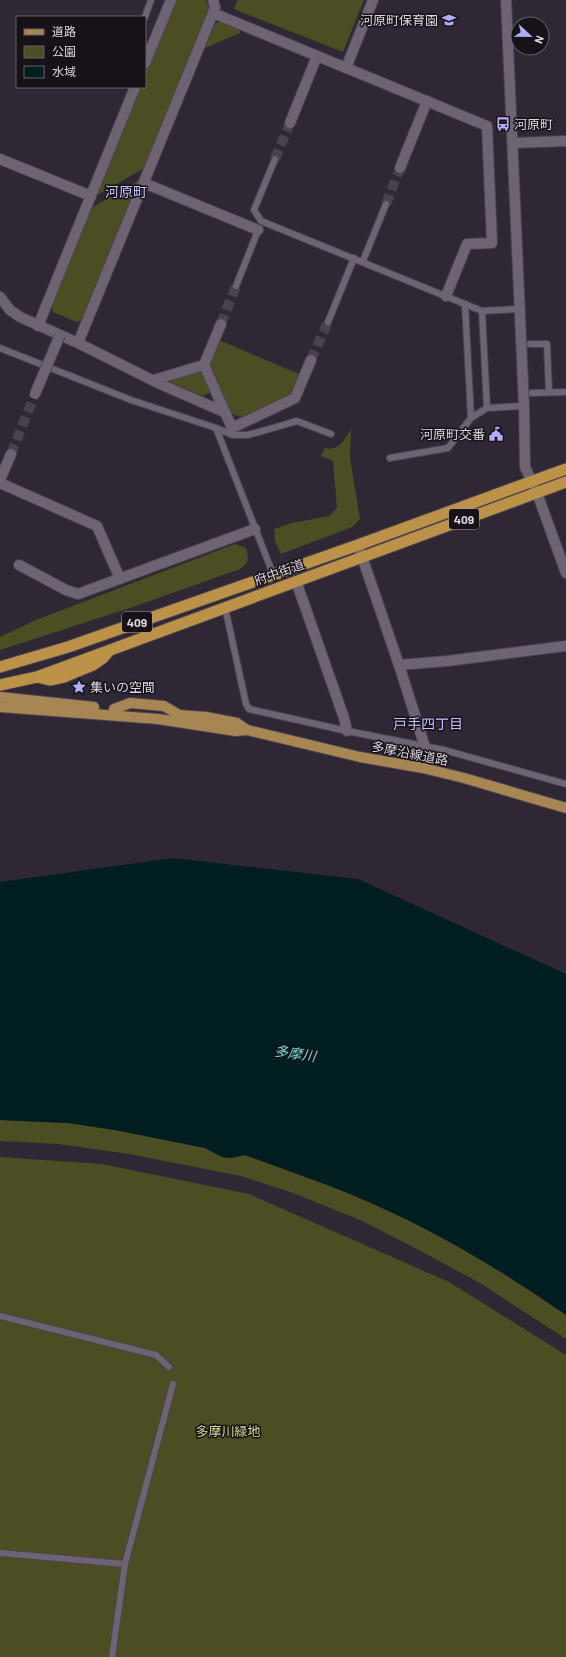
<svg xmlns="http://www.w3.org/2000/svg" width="566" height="1657" viewBox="0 0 566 1657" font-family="Barlow,'Noto Sans JP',sans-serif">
<rect width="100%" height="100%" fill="#302735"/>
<g fill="#4b4d22">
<polygon points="174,0 206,0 210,11 146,167 94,197 139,87 145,87 145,71"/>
<polygon points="238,0 364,0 343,52 234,9"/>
<polygon points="220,21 240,30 240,33 205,48 215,24"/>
<polygon points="141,179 85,318 77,322 53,312 51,304 88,210"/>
<polygon points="219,340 299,374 290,396 242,417 232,414 209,364"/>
<polygon points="200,368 211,392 203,396 170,382 173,376"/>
<path d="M 351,429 L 350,458 L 360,519 L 352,527 L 281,554 L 275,541 L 274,529 L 292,523 L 329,516 L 337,508 L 333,461 L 321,456 L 325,448 C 340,451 344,440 351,429 Z"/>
<polygon points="235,544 246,548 248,556 247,563 240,569 130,608 0,650 0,637 36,620"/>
<path d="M 0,1120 L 68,1123 L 115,1130 L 205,1148 L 222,1157 L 230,1158 L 245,1155 C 280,1168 315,1180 350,1194 C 426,1225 499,1268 566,1315 L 566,1339 L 480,1283 L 417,1249 L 360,1220 L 296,1194 L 241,1176 L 129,1154 L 58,1144 L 0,1141 Z"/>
<polygon points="0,1157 102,1164 249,1194 449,1282 566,1355 566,1657 0,1657"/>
</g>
<path fill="#001e1f" d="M 173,858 L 358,879 L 566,974 L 566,1315 C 499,1268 426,1225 350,1194 C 315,1180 280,1168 245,1155 L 230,1158 L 222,1157 L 205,1148 L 115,1130 L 68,1123 L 0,1120 L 0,882 Z"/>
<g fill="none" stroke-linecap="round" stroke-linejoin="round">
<g stroke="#4a414f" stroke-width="10" stroke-dasharray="10 5" stroke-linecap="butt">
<polyline points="275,159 290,123"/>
<polyline points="386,204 400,168"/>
<polyline points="221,324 236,286"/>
<polyline points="311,360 328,322"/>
<polyline points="11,454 35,394"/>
</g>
<defs>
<g id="service">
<polyline points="145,17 151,0"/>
<polyline points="275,159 254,210 261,221 482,311 519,309"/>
<polyline points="363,261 386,204"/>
<polyline points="236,286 259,228"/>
<polyline points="465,304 471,418"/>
<polyline points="482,311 487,408"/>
<polyline points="328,322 354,258"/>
<polyline points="530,344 547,344 549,392"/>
<polyline points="0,348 131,400 216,428 233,435 248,435 297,421 331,434"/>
<polyline points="532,393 566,392"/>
<polyline points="216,428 273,574"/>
<polyline points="390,458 448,448 471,418 487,408 524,406"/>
<polyline points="225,607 246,704 249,709 347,731 444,750 566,784"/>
<polyline points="0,1316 156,1355 169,1367"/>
<polyline points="0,1553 125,1564"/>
<polyline points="112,1657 125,1564 173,1384"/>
</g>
<g id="pedestrian">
<polyline points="213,13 215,7 213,0"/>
<polyline points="145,63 171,0"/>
<polyline points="346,68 373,0"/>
<polyline points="290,123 317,56"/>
<polyline points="0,159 91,196"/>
<polyline points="400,168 427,101"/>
<polyline points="144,183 258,230"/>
<polyline points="0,297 10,310 20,317 78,343 160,384 224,412"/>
<polyline points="221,324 204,365 232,428 295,398 311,360"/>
<polyline points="38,326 135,87"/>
<polyline points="78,343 213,13 487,126 492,243 467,244 446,296"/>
<polyline points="154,380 204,365"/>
<polyline points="0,480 11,454"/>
<polyline points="0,483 97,526 120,579"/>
<polyline points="19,565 66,590 78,594 255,529"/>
</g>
<g id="minor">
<polyline points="513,143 566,141"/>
<polyline points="537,493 566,573"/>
<polyline points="358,545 399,665 425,747"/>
<polyline points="296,581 344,718 347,731"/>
<polyline points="399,665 447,661 566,646"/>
</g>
<polyline id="tertiary" points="506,0 524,406 525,467 537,493"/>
<g id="primary">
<polyline points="0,697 94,707"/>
<polyline points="0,707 158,719 236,731 247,730 360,757 423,768 464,778 566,808"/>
<polyline points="114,709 130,703 164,706 181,716"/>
<polyline points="178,715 206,717 237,723 247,730"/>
</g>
<g id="trunk">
<polyline points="0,667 68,647 358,545 566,469"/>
<polyline points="37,677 50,680 64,677 93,665 103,658 109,651"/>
<polyline points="0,685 37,677 566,482"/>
</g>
</defs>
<use href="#service" stroke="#4b434f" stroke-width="8"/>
<use href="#pedestrian" stroke="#4b434f" stroke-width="12"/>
<use href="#minor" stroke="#4b434f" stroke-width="12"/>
<use href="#tertiary" stroke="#4b434f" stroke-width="12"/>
<use href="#primary" stroke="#4b434f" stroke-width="12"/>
<use href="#trunk" stroke="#4b434f" stroke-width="13"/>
<use href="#service" stroke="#6e6373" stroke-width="6"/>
<use href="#pedestrian" stroke="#6e6373" stroke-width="10"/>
<use href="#minor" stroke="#6e6373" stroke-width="10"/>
<use href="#tertiary" stroke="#6e6373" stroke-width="10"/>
<use href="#primary" stroke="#a88653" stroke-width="10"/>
<use href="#trunk" stroke="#bb9248" stroke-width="11"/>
<defs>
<polyline id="pedestrian-bridge" points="35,394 60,335"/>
</defs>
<use href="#pedestrian-bridge" stroke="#4b434f" stroke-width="12" stroke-linecap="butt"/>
<use href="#pedestrian-bridge" stroke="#6e6373" stroke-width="10"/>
</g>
<defs>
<symbol id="school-bare" viewBox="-9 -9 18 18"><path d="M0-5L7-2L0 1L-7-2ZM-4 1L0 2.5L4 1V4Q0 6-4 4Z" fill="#b0adfa" stroke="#161218" stroke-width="2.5" paint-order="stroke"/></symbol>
<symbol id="bus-bare" viewBox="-9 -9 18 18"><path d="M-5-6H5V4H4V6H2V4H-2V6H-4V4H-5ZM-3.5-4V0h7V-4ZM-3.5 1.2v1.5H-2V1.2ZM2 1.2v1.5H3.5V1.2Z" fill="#b0adfa" stroke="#161218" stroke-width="2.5" paint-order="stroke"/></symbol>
<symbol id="civic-bare" viewBox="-9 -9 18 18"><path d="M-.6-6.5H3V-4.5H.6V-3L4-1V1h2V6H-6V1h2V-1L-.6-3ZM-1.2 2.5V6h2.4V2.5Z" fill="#b0adfa" stroke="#161218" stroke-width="2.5" paint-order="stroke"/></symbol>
<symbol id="sight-bare" viewBox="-9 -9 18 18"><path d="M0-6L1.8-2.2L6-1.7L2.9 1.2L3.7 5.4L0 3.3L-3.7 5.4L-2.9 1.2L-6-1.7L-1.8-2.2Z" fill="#b0adfa" stroke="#161218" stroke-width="2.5" paint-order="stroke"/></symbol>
</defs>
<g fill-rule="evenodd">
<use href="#school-bare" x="439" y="10" width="20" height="20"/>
<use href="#bus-bare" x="493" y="114" width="20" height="20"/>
<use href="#civic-bare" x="486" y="424" width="20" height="20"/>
<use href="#sight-bare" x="69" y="677" width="20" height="20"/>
</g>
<g text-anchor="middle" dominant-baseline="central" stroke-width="3" stroke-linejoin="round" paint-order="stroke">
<g fill="#161218" stroke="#a19ca4" stroke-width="1">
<rect x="449" y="509" width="30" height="20" rx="3"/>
<rect x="122" y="612" width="30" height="20" rx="3"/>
</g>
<g font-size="12" font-weight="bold" fill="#ddd7e0">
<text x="464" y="519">409</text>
<text x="137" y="622">409</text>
</g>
<g font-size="13" fill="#ddd7e0" stroke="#161218" text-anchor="end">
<text x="438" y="20">河原町保育園</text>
<text x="514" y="124" text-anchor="start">河原町</text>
<text x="485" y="434">河原町交番</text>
<text x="90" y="687" text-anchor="start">集いの空間</text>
</g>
<g font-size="13" fill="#ddd7e0" stroke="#161218">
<text transform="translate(279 572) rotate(-20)">府中街道</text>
<text transform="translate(410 753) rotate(11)">多摩沿線道路</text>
</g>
<g font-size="13" fill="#d1d68d" stroke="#161218">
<text x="228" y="1431">多摩川緑地</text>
</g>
<g font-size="14" fill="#c5c3fd" stroke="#161218">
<text x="126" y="191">河原町</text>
<text x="428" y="723">戸手四丁目</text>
</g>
<g font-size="14" font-style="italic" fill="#72d7d9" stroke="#161218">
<text transform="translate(295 1053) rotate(8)">多摩川</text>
</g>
</g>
<rect x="16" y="16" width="130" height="72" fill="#161218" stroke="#666168"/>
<rect x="24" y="29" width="20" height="6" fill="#a88653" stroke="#666168"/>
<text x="52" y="36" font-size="12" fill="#ddd7e0">道路</text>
<rect x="24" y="46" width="20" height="12" fill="#4b4d22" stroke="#666168"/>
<text x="52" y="56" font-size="12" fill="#ddd7e0">公園</text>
<rect x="24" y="66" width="20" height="12" fill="#001e1f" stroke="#666168"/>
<text x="52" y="76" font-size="12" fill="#ddd7e0">水域</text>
<g transform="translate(530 36) rotate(112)"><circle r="19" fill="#161218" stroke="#666168"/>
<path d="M0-3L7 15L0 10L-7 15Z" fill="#b0adfa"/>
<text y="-6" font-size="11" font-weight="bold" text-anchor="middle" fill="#ddd7e0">N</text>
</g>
</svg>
